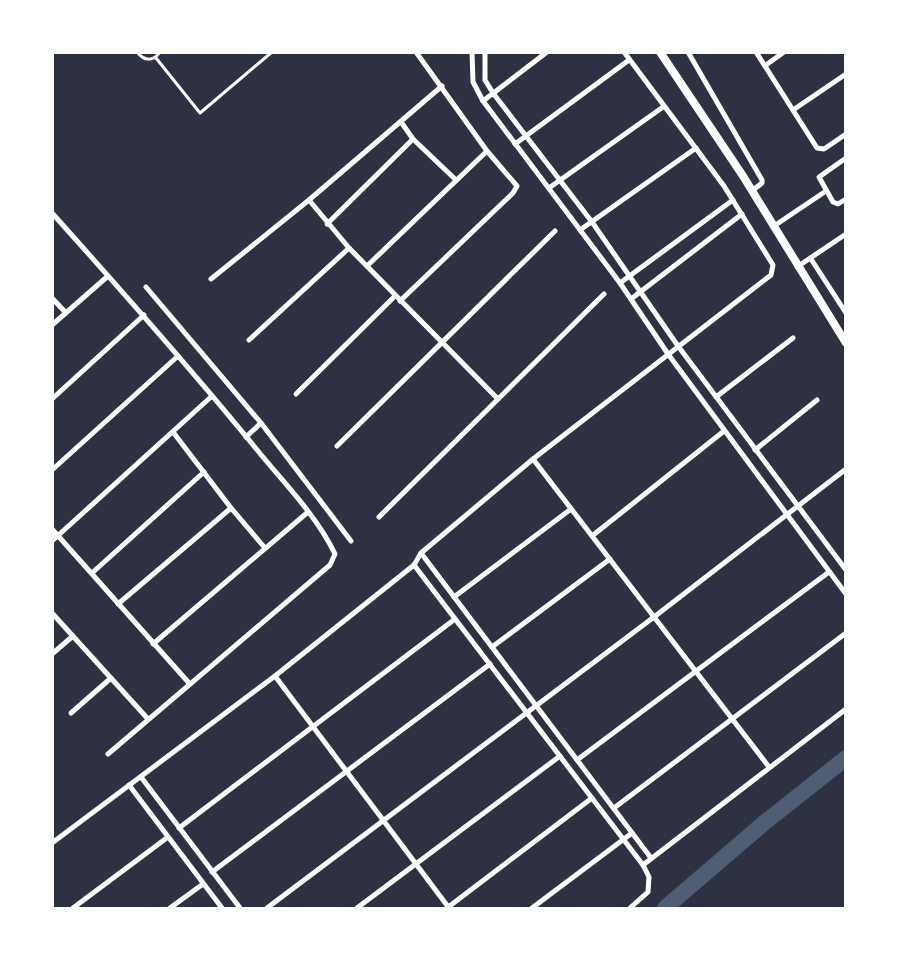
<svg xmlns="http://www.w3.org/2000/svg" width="898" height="961" viewBox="0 0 898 961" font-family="'Public Sans',sans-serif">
<rect width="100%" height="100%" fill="#2d3142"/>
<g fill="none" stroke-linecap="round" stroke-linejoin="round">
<polyline stroke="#4f5d75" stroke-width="16" points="665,908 764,823 846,758"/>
<g stroke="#fff" stroke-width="3">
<path d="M 137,52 C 144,61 153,62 160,52"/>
<polyline points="156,58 200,113 272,52"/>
</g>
<g stroke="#fff" stroke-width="5">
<polyline points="472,52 473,82 483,101 620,283 668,354 846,594"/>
<polyline points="485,52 485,80 493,93 592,222 678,346 846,570"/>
<polyline points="688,52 762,180 762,183 752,191"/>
<polyline points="756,52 817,148 824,149 846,134"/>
<polyline points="766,65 784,52"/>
<polyline points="483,101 547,52"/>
<polyline points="793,110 846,74"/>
<polyline points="401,122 413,139 456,180"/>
<polyline points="515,144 629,60"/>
<polyline points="846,158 819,177 833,202 838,204 846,199"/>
<polyline points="549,188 663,107"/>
<polyline points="309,200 349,248 498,399"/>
<path d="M 52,213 C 122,291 192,370 258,451 C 284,483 317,516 335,554 L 330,565 L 108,754"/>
<polyline points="327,224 413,139"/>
<polyline points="774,226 826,191"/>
<polyline points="580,230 696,148"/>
<polyline points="811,259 846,313"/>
<polyline points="367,266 487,151"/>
<polyline points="797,267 846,234"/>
<polyline points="211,279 309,200 442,86"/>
<polyline points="620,283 733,200"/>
<polyline points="146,287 261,423 351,541"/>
<polyline points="52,298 66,313"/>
<polyline points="631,299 742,214"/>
<polyline points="400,301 513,193 517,186 487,151 416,52"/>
<polyline points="52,325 108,276"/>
<polyline points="249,340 349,248"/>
<polyline points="296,394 395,296"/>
<polyline points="716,397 793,338"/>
<polyline points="52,399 144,315"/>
<polyline points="173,432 231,508 265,548"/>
<polyline points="246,437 261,423"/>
<polyline points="337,446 555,231"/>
<polyline points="755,450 817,400"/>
<polyline points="533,459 769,767"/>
<polyline points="52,470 178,356"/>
<polyline points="379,517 604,294"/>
<polyline points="52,529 189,683"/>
<polyline points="592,536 724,431"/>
<polyline points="52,541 212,396"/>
<polyline points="421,553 651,858"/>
<polyline points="414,565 643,865 649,877 648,892 630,908"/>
<polyline points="92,573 204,472"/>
<polyline points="454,597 571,509"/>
<polyline points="118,604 231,508"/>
<polyline points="52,613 148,719"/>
<polyline points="153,644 308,512"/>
<polyline points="492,647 610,559"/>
<polyline points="52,654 73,636"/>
<polyline points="275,676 449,908"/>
<polyline points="71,713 111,678"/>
<polyline points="577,760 829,572"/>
<polyline points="141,777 240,908"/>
<polyline points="129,785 222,908"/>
<polyline points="614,808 846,633"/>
<polyline points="179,828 455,619"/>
<polyline points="52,843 275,676 414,565 421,553 533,459 771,275 773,265 724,186 624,52"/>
<polyline points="643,865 846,709"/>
<polyline points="212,872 490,664"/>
<polyline points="73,908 168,837"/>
<polyline points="170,908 203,884"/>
<polyline points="267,908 654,617 846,469"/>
<polyline points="357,908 560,756"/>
<polyline points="447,908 592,798"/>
<polyline points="532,908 632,833"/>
</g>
<polyline stroke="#fff" stroke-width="8" points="660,52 743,176 846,343"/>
</g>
<rect width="898" height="961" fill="none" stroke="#ffffff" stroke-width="108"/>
</svg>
